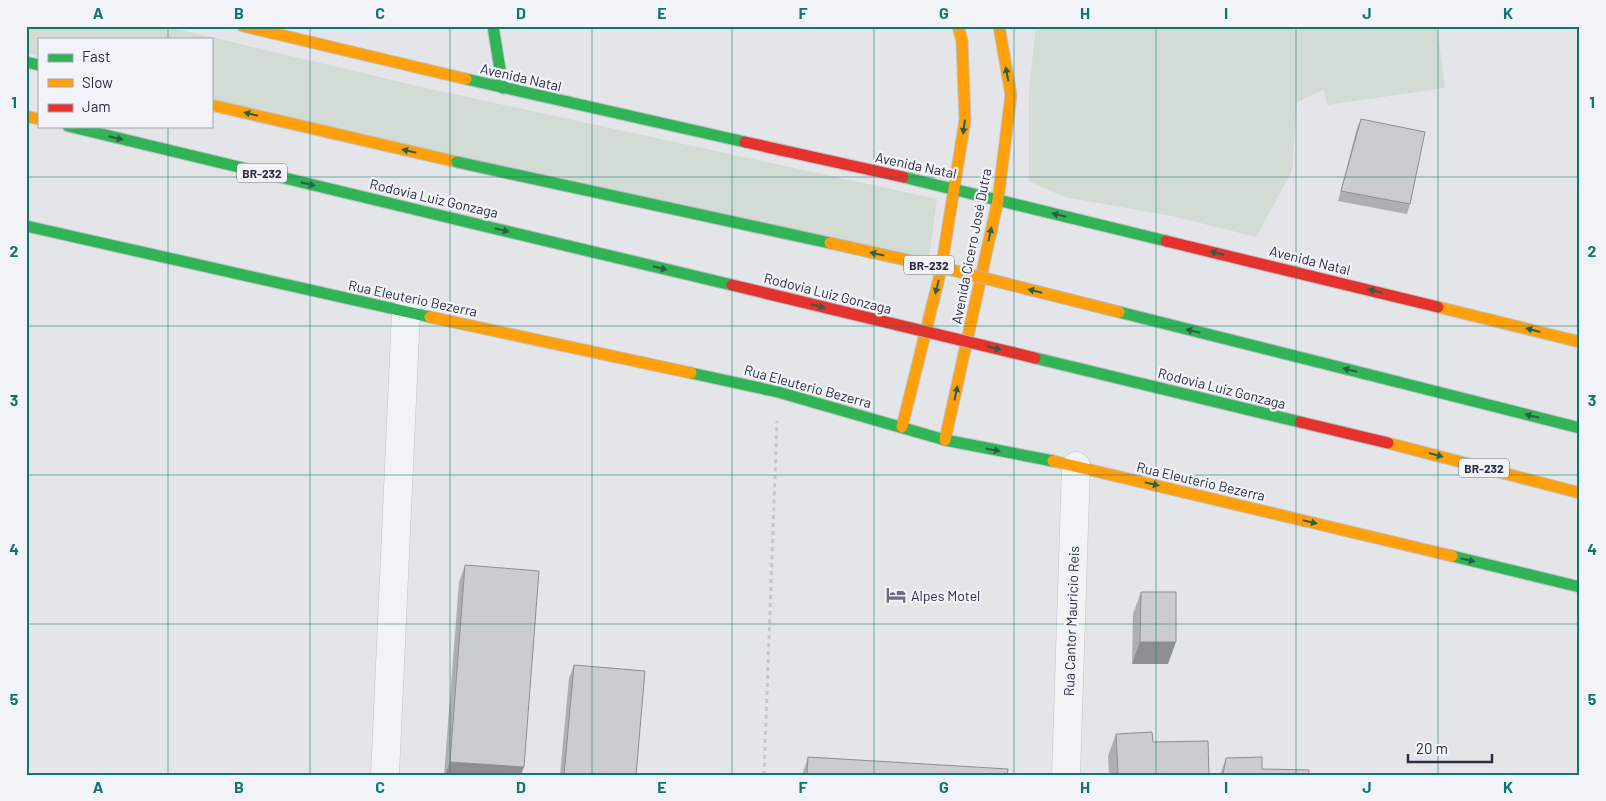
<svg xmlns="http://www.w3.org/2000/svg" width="1606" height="801" viewBox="0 0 1606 801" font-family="Barlow,sans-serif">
<rect width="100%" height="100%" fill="#e4e5e8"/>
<g fill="#d2dcd4">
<polygon points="26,26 164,26 426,88 937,199 927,272 211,100 211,39 39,39 39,56 26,53"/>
<polygon points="1036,26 1437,26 1445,88 1327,105 1324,90 1297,102 1292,171 1256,237 1172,216 1064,197 1029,181 1029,90"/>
</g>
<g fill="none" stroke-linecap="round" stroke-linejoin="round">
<defs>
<g id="street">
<polyline points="385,775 406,312"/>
<polyline points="1066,775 1076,466"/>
</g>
<g id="fast">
<polyline points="493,26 503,88"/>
<polyline points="26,62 39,65"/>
<polyline points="466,79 745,142"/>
<polyline points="68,126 455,219"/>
<polyline points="903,177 1166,241"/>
<polyline points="26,226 430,317"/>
<polyline points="691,373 778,392 945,440 1053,461"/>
<polyline points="1398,382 1580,428"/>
<polyline points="1452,556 1580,587"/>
</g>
<g id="slow">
<polyline points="243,26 466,79"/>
<polyline points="211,105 457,162"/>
<polyline points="26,116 39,119"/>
<polyline points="1438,307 1580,342"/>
<polyline points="430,317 691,373"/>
<polyline points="902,427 941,270 965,120 962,41 958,26"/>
<polyline points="945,440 998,200 1011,95 999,26"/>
<polyline points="1388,443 1580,493"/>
<polyline points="1053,461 1452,556"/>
</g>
<g id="jam">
<polyline points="745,142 903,177"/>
<polyline points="1166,241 1438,307"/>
</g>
</defs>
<use href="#street" stroke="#c1c2c6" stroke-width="29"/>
<use href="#fast" stroke="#c1c2c6" stroke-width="13"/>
<use href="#slow" stroke="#c1c2c6" stroke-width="13"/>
<use href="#jam" stroke="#c1c2c6" stroke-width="13"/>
<polyline stroke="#c6c6cc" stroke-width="3" stroke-dasharray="4 4" stroke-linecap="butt" points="764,775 777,421"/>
<use href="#street" stroke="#f3f3f6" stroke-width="28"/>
<use href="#fast" stroke="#30b455" stroke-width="11"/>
<use href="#slow" stroke="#ff9f0a" stroke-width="11"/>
<use href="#jam" stroke="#e5322d" stroke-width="11"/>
<defs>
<g id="fast-bridge">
<polyline points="457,162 830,243"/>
<polyline points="455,219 732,285"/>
<polyline points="1119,312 1398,382"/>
<polyline points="1035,358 1300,422"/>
</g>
<polyline id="slow-bridge" points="830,243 956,271 1119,312"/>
<g id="jam-bridge">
<polyline points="732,285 1035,358"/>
<polyline points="1300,422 1388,443"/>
</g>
</defs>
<use href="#fast-bridge" stroke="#b6b8bd" stroke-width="13" stroke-linecap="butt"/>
<use href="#slow-bridge" stroke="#b6b8bd" stroke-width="13" stroke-linecap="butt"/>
<use href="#jam-bridge" stroke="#b6b8bd" stroke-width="13" stroke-linecap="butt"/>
<use href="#fast-bridge" stroke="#30b455" stroke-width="11"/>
<use href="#slow-bridge" stroke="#ff9f0a" stroke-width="11"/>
<use href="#jam-bridge" stroke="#e5322d" stroke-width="11"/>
</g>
<g fill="#afafb3">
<polygon points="1361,119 1410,204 1407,214 1338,201 1357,128"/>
<polygon points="465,565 521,775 444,775 459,582"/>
<polygon points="1141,592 1168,664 1132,664 1133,614"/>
<polygon points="574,665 636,775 560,775 569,678"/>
<polygon points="1116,734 1153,742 1209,775 1109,775 1108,756"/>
<polygon points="808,757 1007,775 802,775"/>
<polygon points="1226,758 1262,769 1309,775 1220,775"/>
</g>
<g fill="#8e8f92">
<polygon points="1140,642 1176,642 1168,664 1132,664"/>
<polygon points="450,762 524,767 521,775 445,775"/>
</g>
<g fill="#cbccd0" stroke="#8e8f92">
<polygon points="1361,119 1425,132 1410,204 1341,191"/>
<polygon points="465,565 539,571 524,767 450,762"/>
<polygon points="1141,592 1176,592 1176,642 1140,642"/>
<polygon points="574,665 645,671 636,775 564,775"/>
<polygon points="1152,732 1153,742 1208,741 1209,775 1118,775 1116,734"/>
<polygon points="808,757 1008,769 1007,775 807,775"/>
<polygon points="1262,757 1262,769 1309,770 1309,775 1223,775 1226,758"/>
</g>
<defs><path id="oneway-solid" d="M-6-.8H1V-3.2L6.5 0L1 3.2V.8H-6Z" transform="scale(1.25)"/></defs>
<g fill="#2c5e49">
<use href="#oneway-solid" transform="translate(1007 74) rotate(-101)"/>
<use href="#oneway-solid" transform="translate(251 114) rotate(-167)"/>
<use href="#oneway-solid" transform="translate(964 127) rotate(97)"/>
<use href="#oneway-solid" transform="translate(116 138) rotate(13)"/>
<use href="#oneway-solid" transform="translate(409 151) rotate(-167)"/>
<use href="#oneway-solid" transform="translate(308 184) rotate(13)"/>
<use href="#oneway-solid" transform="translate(1059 215) rotate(-166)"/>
<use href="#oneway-solid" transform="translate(502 230) rotate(14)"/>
<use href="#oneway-solid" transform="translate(990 234) rotate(-78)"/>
<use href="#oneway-solid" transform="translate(1217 253) rotate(-166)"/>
<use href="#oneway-solid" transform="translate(877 254) rotate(-168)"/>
<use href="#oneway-solid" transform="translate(660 268) rotate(14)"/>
<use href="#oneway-solid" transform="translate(937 287) rotate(104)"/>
<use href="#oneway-solid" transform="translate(1035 291) rotate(-166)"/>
<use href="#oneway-solid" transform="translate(1375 291) rotate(-166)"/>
<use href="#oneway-solid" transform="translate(818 306) rotate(14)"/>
<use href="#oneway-solid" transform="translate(1533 330) rotate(-165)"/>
<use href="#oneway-solid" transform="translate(1193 331) rotate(-166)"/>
<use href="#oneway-solid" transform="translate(994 348) rotate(14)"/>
<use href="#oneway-solid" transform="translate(1350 370) rotate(-166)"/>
<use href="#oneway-solid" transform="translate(956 393) rotate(-78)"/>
<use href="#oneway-solid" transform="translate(1532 416) rotate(-166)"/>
<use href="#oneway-solid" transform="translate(993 450) rotate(11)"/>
<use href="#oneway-solid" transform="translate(1436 455) rotate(15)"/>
<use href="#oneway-solid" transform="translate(1152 484) rotate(13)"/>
<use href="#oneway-solid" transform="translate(1310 522) rotate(13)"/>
<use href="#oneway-solid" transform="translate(1468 560) rotate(13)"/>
</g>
<path fill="none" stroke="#0f766e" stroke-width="1" stroke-opacity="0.55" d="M 168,26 L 168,39M 310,26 L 310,775M 450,26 L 450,775M 592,26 L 592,775M 732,26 L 732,775M 874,26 L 874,775M 1014,26 L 1014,775M 1156,26 L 1156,775M 1296,26 L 1296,775M 1438,26 L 1438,775M 168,126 L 168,775M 26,177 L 1580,177M 26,326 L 1580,326M 26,475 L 1580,475M 26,624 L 1580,624"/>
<defs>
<symbol id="hotel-bare" viewBox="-9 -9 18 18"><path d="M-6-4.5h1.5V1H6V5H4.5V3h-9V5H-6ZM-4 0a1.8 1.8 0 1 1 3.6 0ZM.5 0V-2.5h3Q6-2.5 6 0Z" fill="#6b6f7d" stroke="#f1f3f8" stroke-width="2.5" paint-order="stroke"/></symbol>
</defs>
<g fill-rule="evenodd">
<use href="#hotel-bare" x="882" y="581" width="28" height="28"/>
</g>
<g text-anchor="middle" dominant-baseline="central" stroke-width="4.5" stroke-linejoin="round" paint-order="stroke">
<g fill="#f1f3f8" stroke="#666a79" stroke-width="1">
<rect x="237" y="163.5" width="50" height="19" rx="4"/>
<rect x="904" y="255.5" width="50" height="19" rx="4"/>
<rect x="1459" y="458.5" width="50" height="19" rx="4"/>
</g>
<g font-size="12" font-weight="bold" fill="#2a2f43">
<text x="262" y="173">BR-232</text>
<text x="929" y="265">BR-232</text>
<text x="1484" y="468">BR-232</text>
</g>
<g font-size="14" fill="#2a2f43" stroke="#f1f3f8">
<text transform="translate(521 77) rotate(13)">Avenida Natal</text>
<text transform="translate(916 165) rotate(12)">Avenida Natal</text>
<text transform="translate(434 198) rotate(13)">Rodovia Luiz Gonzaga</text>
<text transform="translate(971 246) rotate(-79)">Avenida Cícero José Dutra</text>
<text transform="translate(1310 260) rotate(14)">Avenida Natal</text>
<text transform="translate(828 293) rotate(14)">Rodovia Luiz Gonzaga</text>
<text transform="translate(413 298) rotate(12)">Rua Eleuterio Bezerra</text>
<text transform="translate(808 386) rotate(15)">Rua Eleuterio Bezerra</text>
<text transform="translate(1222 388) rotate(14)">Rodovia Luiz Gonzaga</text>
<text transform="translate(1201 481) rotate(13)">Rua Eleuterio Bezerra</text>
<text transform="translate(1071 621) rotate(-88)">Rua Cantor Mauricio Reis</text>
</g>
<g font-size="14" fill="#2a2f43" stroke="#f1f3f8" text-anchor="start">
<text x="911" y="595">Alpes Motel</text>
</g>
</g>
<rect width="1606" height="801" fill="none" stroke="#f1f3f8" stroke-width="55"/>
<rect x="38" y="38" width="175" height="90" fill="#f1f3f8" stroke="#a1a5b0"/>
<rect x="48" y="54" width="25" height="8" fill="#30b455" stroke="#a1a5b0"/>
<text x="82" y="62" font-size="15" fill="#2a2f43">Fast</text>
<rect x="48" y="79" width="25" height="8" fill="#ff9f0a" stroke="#a1a5b0"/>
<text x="82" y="88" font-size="15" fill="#2a2f43">Slow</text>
<rect x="48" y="104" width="25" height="8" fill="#e5322d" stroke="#a1a5b0"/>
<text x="82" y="112" font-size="15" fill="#2a2f43">Jam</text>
<path d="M1408 754v8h84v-8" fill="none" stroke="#2a2f43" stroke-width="2.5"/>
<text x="1416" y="754" font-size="15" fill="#2a2f43" stroke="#f1f3f8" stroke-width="4" paint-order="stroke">20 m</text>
<rect x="28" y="28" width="1550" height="746" fill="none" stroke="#0f766e" stroke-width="2"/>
<g font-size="16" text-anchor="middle" font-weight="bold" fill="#0f766e">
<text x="98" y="19">A</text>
<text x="239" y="19">B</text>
<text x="380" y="19">C</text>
<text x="521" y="19">D</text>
<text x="662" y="19">E</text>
<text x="803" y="19">F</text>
<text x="944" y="19">G</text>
<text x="1085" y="19">H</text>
<text x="1226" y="19">I</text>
<text x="1367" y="19">J</text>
<text x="1508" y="19">K</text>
<text x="14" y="108">1</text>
<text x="1592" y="108">1</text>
<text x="14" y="257">2</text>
<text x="1592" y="257">2</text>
<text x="14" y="406">3</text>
<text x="1592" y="406">3</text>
<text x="14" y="555">4</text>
<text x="1592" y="555">4</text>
<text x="14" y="705">5</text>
<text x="1592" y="705">5</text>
<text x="98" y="793">A</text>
<text x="239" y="793">B</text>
<text x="380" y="793">C</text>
<text x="521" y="793">D</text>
<text x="662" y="793">E</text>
<text x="803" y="793">F</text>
<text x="944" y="793">G</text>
<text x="1085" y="793">H</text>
<text x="1226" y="793">I</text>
<text x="1367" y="793">J</text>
<text x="1508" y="793">K</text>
</g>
</svg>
